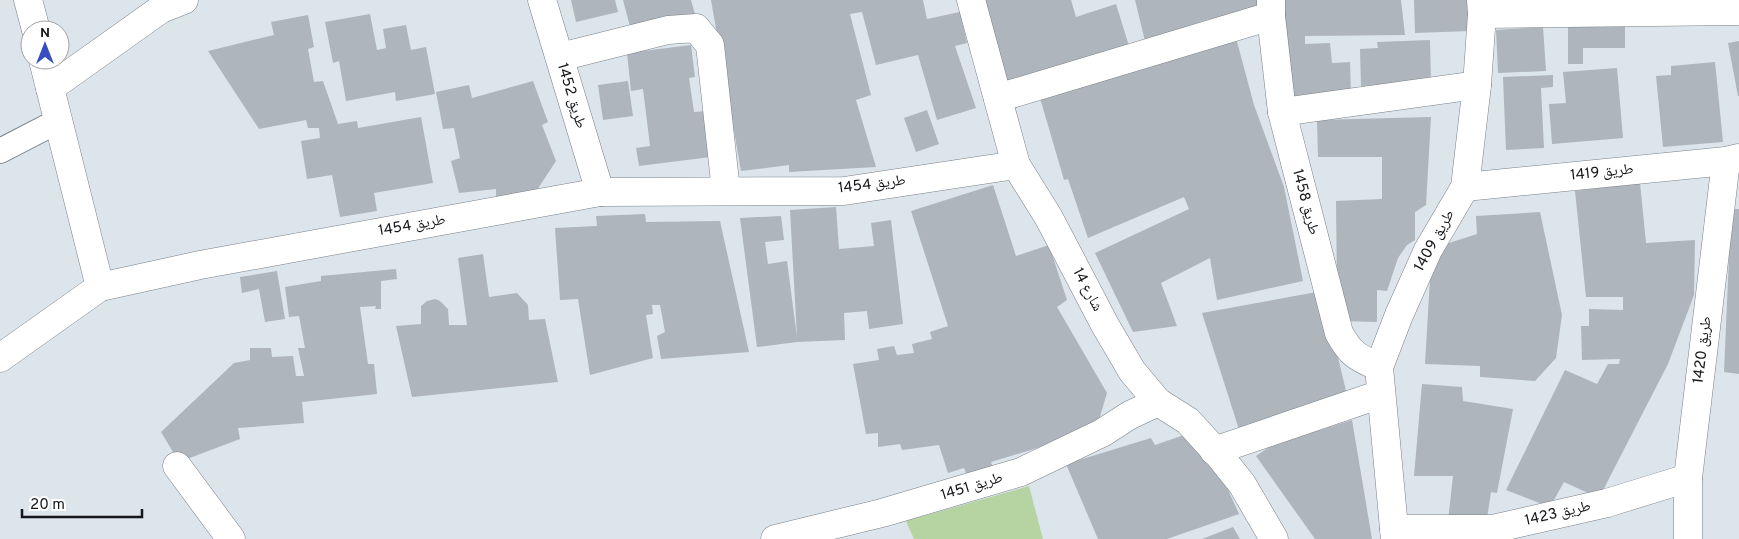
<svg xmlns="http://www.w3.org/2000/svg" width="1739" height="539" viewBox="0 0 1739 539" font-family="Overpass,'Noto Naskh Arabic',sans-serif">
<rect width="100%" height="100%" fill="#dce4ec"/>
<polygon fill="#b5d4a2" points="1029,486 1043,539 914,539 906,521"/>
<g fill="#aeb5bd">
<polygon points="571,0 615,0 618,12 576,22"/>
<polygon points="623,0 691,0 696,18 632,34"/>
<polygon points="711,0 923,0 927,19 960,12 967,43 955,46 976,108 937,120 918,55 876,65 862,12 850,14 871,95 856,100 876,167 789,172 789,165 741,171"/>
<polygon points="980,0 1071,0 1076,17 1116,4 1129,46 1006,83"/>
<polygon points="1135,0 1258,0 1257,10 1206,20 1145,41"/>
<polygon points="1278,0 1401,0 1405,35 1305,36 1305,44 1330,43 1332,63 1350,62 1351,94 1288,97"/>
<polygon points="1414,0 1469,0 1470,31 1415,33"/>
<polygon points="370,14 377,50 386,48 383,29 406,25 411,50 426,47 435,94 396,101 395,92 346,101 339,61 333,63 325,22"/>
<polygon points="308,15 314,47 308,49 314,82 323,81 338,124 357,121 358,128 421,117 433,183 374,193 377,211 340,217 332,175 307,179 301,141 320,138 319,128 308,128 306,120 259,129 208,51 274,35 271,22"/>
<polygon points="1568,23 1625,23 1625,48 1583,48 1583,64 1568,64"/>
<polygon points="1543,27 1546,71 1498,73 1496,30"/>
<polygon points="1236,38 1254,105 1284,187 1303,281 1217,300 1210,258 1161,283 1177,326 1133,332 1095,253 1189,209 1184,197 1088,238 1068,179 1064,180 1040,98"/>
<polygon points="1430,40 1431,83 1361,86 1360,49 1378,48 1377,42"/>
<polygon points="1739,41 1739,96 1738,96 1728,43"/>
<polygon points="691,45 695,77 689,78 694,112 706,111 711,157 639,166 636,148 650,146 643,89 631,91 627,53"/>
<polygon points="1715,62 1723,142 1663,147 1656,76 1671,75 1671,66"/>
<polygon points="1617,68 1623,138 1552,144 1549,104 1566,103 1563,72"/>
<polygon points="1553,75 1553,87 1541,88 1544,148 1506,150 1503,77"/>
<polygon points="533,81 548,122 542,125 556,161 537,190 496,197 496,189 459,193 451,161 460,158 454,128 443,129 436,92 469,85 472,98"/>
<polygon points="628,81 633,116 603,120 598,85"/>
<polygon points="927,110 939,144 916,152 904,118"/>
<polygon points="1431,117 1426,205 1415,212 1415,240 1407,245 1398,258 1387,291 1377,290 1377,322 1341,321 1342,287 1337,287 1336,201 1382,199 1382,157 1318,157 1317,120"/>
<polygon points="1640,183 1646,243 1695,240 1694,295 1668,364 1599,498 1564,482 1550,507 1506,490 1565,370 1597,384 1608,364 1619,364 1620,359 1582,360 1581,326 1589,326 1589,309 1623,310 1623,297 1586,297 1575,191"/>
<polygon points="993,185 1016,256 1049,245 1067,300 1057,307 1107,393 1096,430 991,462 994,472 969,481 964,468 948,473 939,445 902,450 900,444 878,447 878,433 866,434 853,364 879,360 877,349 894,346 897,355 914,353 912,344 932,339 930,332 948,326 911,211"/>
<polygon points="836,207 839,249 874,246 871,223 891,220 903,324 869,329 867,311 844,313 845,340 797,342 757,347 740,218 781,216 784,240 765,242 768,264 787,261 797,337 790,210"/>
<polygon points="1728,209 1739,209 1739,374 1724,372 1729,257"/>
<polygon points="1540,212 1562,315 1556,358 1535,381 1480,377 1480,366 1425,364 1431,262 1446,244 1477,234 1476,216"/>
<polygon points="645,214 646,222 720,221 749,352 661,359 657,336 665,332 660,305 652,305 653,314 646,315 653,358 590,375 578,299 560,300 555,228 597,226 596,216"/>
<polygon points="483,254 489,297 517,293 528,305 529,320 545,319 558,382 412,397 396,326 421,324 421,306 427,301 435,299 440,301 448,309 449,325 467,325 458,258"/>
<polygon points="396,269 397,279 381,281 381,309 375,309 376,306 360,307 368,364 374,364 377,394 302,402 304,423 238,428 240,439 179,462 161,432 234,363 250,360 250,348 271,348 272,357 293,356 296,376 304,376 298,348 305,348 299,316 289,317 285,287 321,281 321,276"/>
<polygon points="277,271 285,319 265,322 259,289 242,293 240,277"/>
<polygon points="1322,291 1348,399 1242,439 1202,313"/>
<polygon points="1422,384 1462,387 1463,401 1513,409 1497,493 1491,492 1486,525 1448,521 1453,476 1414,476"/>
<polygon points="1352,420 1372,539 1315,539 1256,456 1272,445"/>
<polygon points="1184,435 1216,463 1239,514 1167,539 1098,539 1066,464 1151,438 1155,445"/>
<polygon points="1233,527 1240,539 1202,539"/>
</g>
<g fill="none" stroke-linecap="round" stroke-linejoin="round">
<defs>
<polyline id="service" points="0,151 58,121"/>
<g id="minor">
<polyline points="28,0 36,30"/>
<polyline points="542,0 600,192"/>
<path d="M 1271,0 L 1271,16 L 1282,112 L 1339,333 C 1351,355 1357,357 1379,367"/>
<polyline points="1482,14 1739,11"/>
<polyline points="560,57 668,30 696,28 710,45 726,191"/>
<polyline points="43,60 100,287"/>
<polyline points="50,88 161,9 184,0"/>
<polyline points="998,98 1271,16"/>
<polyline points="1282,112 1477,85"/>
<polyline points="1465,187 1726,161 1739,158"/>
<polyline points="0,358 100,287 200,265 600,192 844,191 1016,165"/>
<polyline points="1214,451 1381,394"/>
<polyline points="177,466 231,539"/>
<polyline points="1394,529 1493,529 1607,503 1688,478"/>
<polyline points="775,539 882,513 1021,472 1102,433 1130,415 1158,402"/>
<polyline points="1395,539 1379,367 1399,315 1428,250 1465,187 1477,85 1482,14 1481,0"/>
<polyline points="1688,539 1688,478 1726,161"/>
</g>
<polyline id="tertiary" points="971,0 1016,165 1049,218 1105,325 1132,371 1158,402 1188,421 1218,454 1242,484 1274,539"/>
</defs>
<use href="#service" stroke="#7a8088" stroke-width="26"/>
<use href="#minor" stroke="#7a8088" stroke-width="29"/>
<use href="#tertiary" stroke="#7a8088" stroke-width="29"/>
<use href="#service" stroke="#fff" stroke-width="24"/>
<use href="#minor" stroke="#fff" stroke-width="28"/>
<use href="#tertiary" stroke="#fff" stroke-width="28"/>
</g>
<g text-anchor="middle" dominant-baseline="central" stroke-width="5" stroke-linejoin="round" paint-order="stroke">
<g font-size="15" fill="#141619" stroke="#fff">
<text transform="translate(571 96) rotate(73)">طريق 1452</text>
<text transform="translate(1602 173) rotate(-6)">طريق 1419</text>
<text transform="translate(872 185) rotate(-7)">طريق 1454</text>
<text transform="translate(1305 202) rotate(75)">طريق 1458</text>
<text transform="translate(412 226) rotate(-10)">طريق 1454</text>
<text transform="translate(1435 241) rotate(-61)">طريق 1409</text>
<text transform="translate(1087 290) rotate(62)">شارع 14</text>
<text transform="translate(1703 350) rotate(-83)">طريق 1420</text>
<text transform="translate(972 487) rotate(-17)">طريق 1451</text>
<text transform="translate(1558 514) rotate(-13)">طريق 1423</text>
</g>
</g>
<g transform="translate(45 45)"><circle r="24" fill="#ffffff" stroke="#a1a2a3"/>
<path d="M0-4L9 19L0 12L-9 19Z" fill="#384dc0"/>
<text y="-8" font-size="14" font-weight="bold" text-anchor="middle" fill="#141619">N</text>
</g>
<path d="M22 509v8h120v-8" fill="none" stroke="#141619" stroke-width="2.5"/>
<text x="30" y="509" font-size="15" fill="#141619" stroke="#ffffff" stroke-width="4" paint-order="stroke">20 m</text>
</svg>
